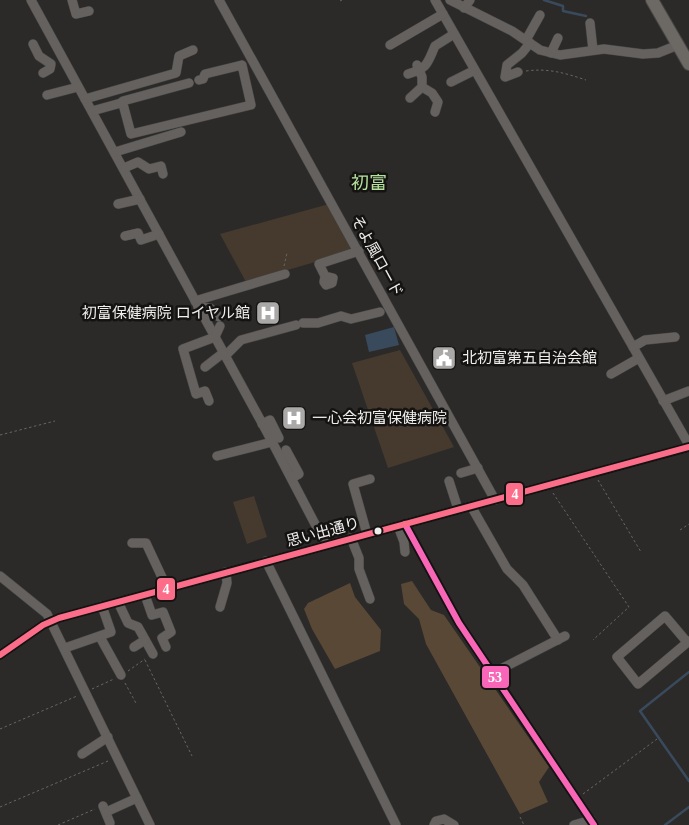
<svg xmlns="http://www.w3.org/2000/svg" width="689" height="825" viewBox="0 0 689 825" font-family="'Times New Roman','Noto Sans JP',serif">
<rect width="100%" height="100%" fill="#2b2a29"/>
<g fill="#453a2d">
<polygon points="329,204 353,251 246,282 220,234"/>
<polygon points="400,350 454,447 388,468 352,363"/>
<polygon points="254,496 267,537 247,544 233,502"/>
</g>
<g fill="#594835">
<polygon points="412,581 431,610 444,615 549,767 539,782 548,802 520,814 426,644 419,619 404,604 401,584"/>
<polygon points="350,583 355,597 381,630 380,651 335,669 312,629 304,609 308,603"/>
</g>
<polygon fill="#3a4a5d" points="394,327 399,345 369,352 365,335"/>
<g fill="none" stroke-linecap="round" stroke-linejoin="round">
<g stroke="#3a4a5d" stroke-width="2.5">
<polyline points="544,0 563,6 563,11 586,16"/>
<polyline points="689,672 640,711 689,781"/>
<polyline points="665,825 689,807"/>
</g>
<defs>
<g id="minor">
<polyline points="31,0 268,434 326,545"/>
<polyline points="72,0 76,14 89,11"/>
<polyline points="219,0 495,500"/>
<polyline points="435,0 689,445"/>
<polyline points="450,0 512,31 540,50 560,55 604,49 643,54 658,53 678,45"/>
<polyline points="464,8 470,0"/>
<polyline points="590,23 593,50"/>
<polyline points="526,40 540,15"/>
<polyline points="33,44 39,56 51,64 50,69 43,73"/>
<polyline points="390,45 443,14"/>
<polyline points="551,53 558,38"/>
<polyline points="417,65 422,77 422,87 432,93 438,102 435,112"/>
<polyline points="518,72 505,77 507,65 522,53 530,43"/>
<path d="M 408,74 C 428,68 427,64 435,46 L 454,34"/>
<polyline points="451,82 473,71"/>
<polyline points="189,83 123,101 121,103 123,104 131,134 251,105 242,65 205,74 203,79 199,80"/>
<polyline points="47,95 78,87"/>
<polyline points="410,98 422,87"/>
<polyline points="85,99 176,73 179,56 193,50"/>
<polyline points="92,111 121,103"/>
<polyline points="115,152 181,132"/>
<polyline points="124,168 138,162 149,169 161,166 163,174"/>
<polyline points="118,204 140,199"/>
<polyline points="125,236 138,233 141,240 159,234"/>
<polyline points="325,276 333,278 332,283 326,285 324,282 325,276 319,264 359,251"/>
<polyline points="195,301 285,274"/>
<polyline points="198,307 210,308 219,317"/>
<polyline points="303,323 318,323 341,316 351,319 380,312"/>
<polyline points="633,347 645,340 675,337"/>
<polyline points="225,356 241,340 296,325"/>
<polyline points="205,367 223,353"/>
<polyline points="611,374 639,358"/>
<polyline points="209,401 205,391 196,394 183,349 215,337 220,326"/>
<polyline points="663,401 689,391"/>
<polyline points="262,424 270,420 279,438"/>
<polyline points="286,450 299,474 292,478"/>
<polyline points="217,456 272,442"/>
<polyline points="461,473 478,468"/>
<polyline points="449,481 458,509"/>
<polyline points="471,506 507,569 523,585 558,640"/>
<polyline points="405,524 459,623 594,825"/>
<polyline points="398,526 404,542 405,552"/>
<polyline points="367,534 353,484 370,479"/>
<polyline points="351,538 359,558 359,569 370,599"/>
<polyline points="132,543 146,543 167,588"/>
<polyline points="266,561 396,825"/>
<polyline points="0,576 47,614 150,825"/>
<polyline points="145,595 152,615 163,612 171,632 162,638 166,647"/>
<polyline points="118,602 128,623 138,627 153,654"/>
<polyline points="220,607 227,583 226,572"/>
<polyline points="100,637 121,675"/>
<polyline points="687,642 665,616 617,657 638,684 689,641"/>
<polyline points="134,647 145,640"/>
<polyline points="65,648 111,632 102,606"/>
<polyline points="0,655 43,625 59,618 689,447"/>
<polyline points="493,673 565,636"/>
<polyline points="82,754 108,737"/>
<polyline points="103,806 110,823"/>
<polyline points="106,812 137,798"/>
<polyline points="434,825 436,821 444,819 454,825"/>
<polyline points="574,825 591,820"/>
</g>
<polyline id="highway" points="652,0 689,64"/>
</defs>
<use href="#minor" stroke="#464544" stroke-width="10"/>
<use href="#highway" stroke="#464544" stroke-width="14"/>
<g stroke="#676663" stroke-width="1" stroke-dasharray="2.5 2.5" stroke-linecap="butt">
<polyline points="340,1 342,0"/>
<path d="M 526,71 C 548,68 565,73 586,80"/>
<polyline points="284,266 287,253"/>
<polyline points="0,435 55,421"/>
<polyline points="598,480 641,552"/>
<polyline points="553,493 629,607 593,640"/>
<polyline points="680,530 689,524"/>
<polyline points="145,660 192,756"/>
<polyline points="128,671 145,659"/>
<polyline points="125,683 137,705"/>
<polyline points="92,689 114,679"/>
<polyline points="0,729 77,696"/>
<polyline points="583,794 657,739"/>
<polyline points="0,807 108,761"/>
<polyline points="520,817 524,825"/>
<polyline points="58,825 95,809"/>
</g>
<use href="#minor" stroke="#64615e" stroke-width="9"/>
<use href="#highway" stroke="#6c6864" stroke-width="12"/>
<defs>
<polyline id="bus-1" points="405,524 459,623 594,825"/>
<polyline id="bus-2" points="0,655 43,625 59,618 689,447"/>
</defs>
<use href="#bus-1" stroke="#141312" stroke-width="10"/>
<use href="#bus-2" stroke="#141312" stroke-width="10"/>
<use href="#bus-1" stroke="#fa66b7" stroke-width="6"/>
<use href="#bus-2" stroke="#fb6d88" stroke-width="6"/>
</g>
<defs>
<symbol id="hospital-square" viewBox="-11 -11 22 22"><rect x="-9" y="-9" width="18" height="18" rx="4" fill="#aaa9a8" stroke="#141312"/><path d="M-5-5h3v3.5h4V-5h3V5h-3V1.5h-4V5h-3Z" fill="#fff"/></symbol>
<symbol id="civic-square" viewBox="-11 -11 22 22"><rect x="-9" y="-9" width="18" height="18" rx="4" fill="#aaa9a8" stroke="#141312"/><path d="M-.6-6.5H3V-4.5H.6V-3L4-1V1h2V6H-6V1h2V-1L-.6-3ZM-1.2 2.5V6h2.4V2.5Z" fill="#fff"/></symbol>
</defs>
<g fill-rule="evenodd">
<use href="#hospital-square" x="254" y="299" width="28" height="28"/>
<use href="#civic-square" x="430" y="344" width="28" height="28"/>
<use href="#hospital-square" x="280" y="404" width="28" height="28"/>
</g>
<circle fill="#efeeed" stroke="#141312" stroke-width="2" cx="378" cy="531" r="4.5"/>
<g text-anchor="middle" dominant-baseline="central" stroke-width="5" stroke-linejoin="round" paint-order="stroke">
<g font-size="15" fill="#efeeed" stroke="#141312">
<text transform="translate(377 256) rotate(61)">そよ風ロード</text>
<text transform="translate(323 532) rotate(-15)">思い出通り</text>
</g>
<g font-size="15" fill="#efeeed" stroke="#141312" text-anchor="start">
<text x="250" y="313" text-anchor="end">初富保健病院 ロイヤル館</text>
<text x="462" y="358">北初富第五自治会館</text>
<text x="312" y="418">一心会初富保健病院</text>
</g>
<g font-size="18" fill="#b5e09e" stroke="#141312">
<text x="369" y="183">初富</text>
</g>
</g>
<g stroke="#141312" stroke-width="2">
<rect x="505" y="482" width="19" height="24" rx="5" fill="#fb6d88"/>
<rect x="156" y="577" width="20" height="24" rx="5" fill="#fb6d88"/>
<rect x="481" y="665" width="29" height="24" rx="5" fill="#fa66b7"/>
</g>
<g font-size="14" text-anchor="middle" font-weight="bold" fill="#fff">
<text x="515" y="499">4</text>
<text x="166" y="594">4</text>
<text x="495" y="682">53</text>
</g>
</svg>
